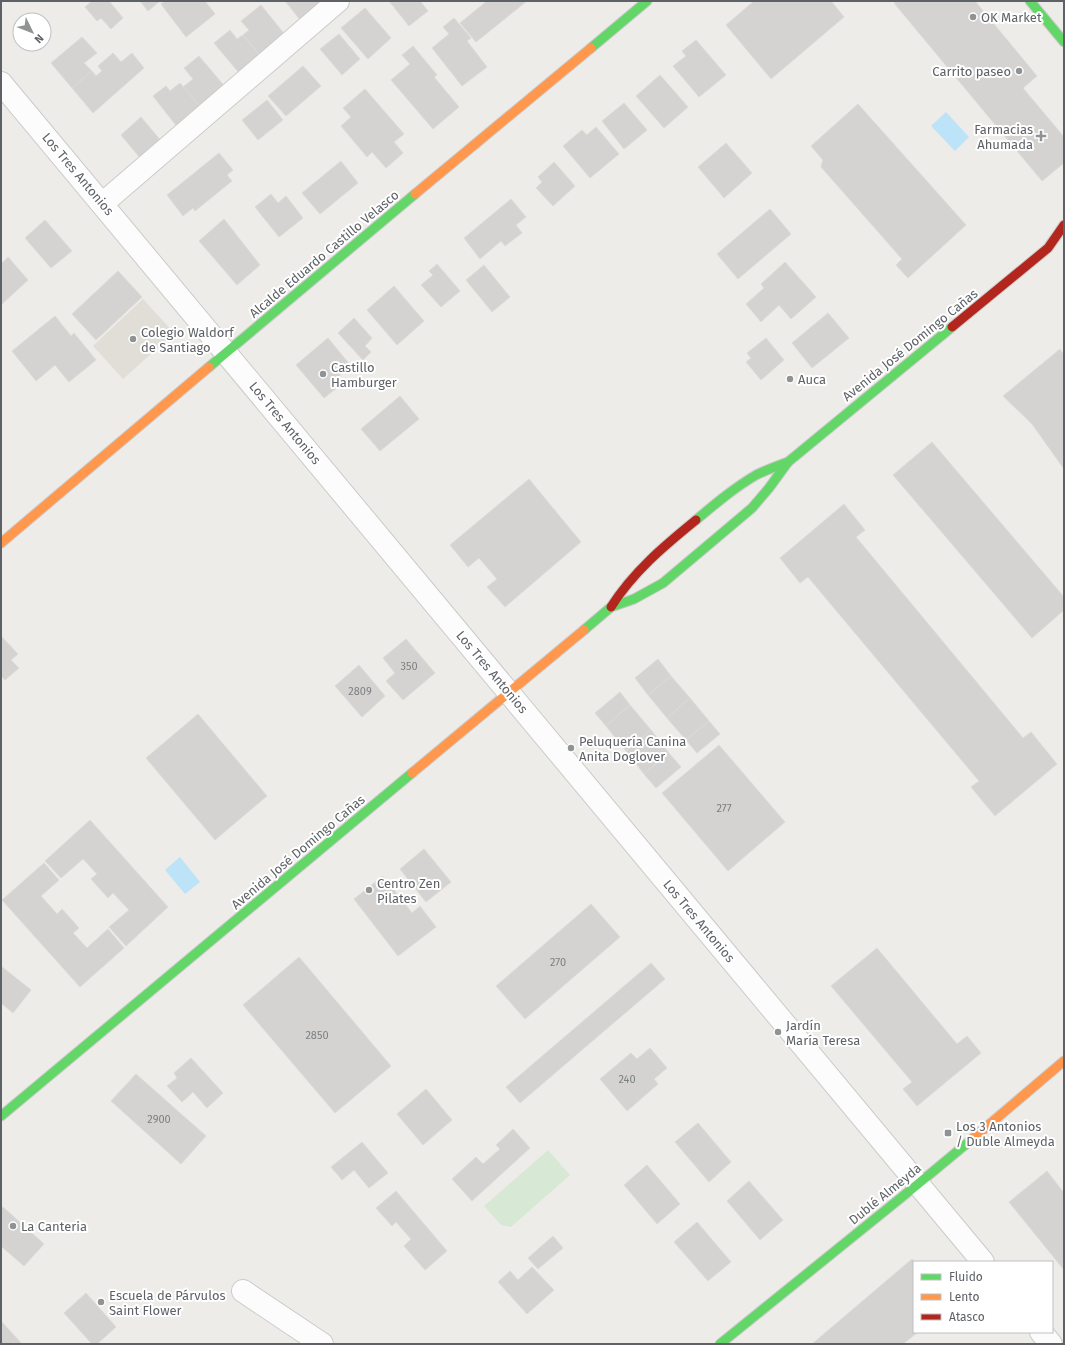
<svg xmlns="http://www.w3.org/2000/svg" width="1065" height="1345" viewBox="0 0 1065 1345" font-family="'Fira Sans',sans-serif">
<rect width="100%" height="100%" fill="#eeece8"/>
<polygon fill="#e1ded8" points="143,299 174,333 123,379 93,346"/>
<polygon fill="#d7e9d4" points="548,1150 570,1175 511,1227 501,1225 484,1206"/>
<g fill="#bce3f8">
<polygon points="946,112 969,137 955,151 931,126"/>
<polygon points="180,857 200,882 185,894 165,870"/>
</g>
<g fill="#d5d3d1" stroke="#dddbd8">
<polygon points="92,1 109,1 123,18 111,29 101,18 97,21 85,7"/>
<polygon points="140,1 160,1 148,11"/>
<polygon points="165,1 205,1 215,14 186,37 161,4"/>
<polygon points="285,1 323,1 302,22"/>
<polygon points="389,1 420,1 428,11 409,26"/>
<polygon points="487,1 527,1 476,42 460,23"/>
<polygon points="754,1 831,1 844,17 771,79 726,25"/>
<polygon points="897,1 975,1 1037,76 1023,88 1064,137 1064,163 1042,181 894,3"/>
<polygon points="261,5 286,36 261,57 243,35 249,30 241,21"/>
<polygon points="365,8 391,38 368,59 341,28"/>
<polygon points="454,18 471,38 467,41 487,67 462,86 432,48 449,34 443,27"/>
<polygon points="230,30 237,39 243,35 261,57 240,74 214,43"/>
<polygon points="339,34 360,59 342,75 320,49"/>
<polygon points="82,37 97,53 84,63 92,71 72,88 51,63"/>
<polygon points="696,40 726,75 699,97 673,66 686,56 682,51"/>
<polygon points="413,46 437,75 434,77 459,107 433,129 391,80 410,64 402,55"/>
<polygon points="113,53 121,62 132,53 144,68 93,113 72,88 92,71 96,76 102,71 98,66"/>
<polygon points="199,56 226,88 201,108 183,87 193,79 184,68"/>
<polygon points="303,66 321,86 286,116 268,96"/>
<polygon points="660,75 688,107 664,128 636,96"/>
<polygon points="180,83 201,108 178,128 153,96 166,86 170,91"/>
<polygon points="365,89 404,134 394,142 403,153 386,168 372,152 367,157 341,126 351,117 343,108"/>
<polygon points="267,100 283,120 258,140 242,120"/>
<polygon points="624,103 647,130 624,149 602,121"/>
<polygon points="858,104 966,225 908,278 896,265 902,259 821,167 823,160 811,146"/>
<polygon points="141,117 162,142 141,159 121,135"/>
<polygon points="596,127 619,154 590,178 563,146 582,130 587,135"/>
<polygon points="726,143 752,173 724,198 698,167"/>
<polygon points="219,153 233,170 227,175 232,181 195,211 193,208 183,216 167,195"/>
<polygon points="341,161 358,183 320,214 302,193"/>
<polygon points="554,162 575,186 553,206 536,188 542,182 538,177"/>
<polygon points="271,194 278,203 286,196 303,218 279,237 255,207"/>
<polygon points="511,199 526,217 516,225 522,233 505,246 501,241 480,259 464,238"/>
<polygon points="770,209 791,234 738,279 717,254"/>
<polygon points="224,219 260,265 237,285 199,241"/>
<polygon points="45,220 72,251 51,268 25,238"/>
<polygon points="8,257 28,280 1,305 1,264"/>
<polygon points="785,262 816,297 791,319 779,305 761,322 746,304 764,288 761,284"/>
<polygon points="437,264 460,291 441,307 421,285 433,275 429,271"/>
<polygon points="484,265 510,297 492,312 466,280"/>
<polygon points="118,271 142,297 96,340 72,314"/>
<polygon points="394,286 424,321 397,345 367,310"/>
<polygon points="828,313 849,338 812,368 792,343"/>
<polygon points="55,316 71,336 74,333 96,360 69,382 55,365 36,381 12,351"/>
<polygon points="354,318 372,338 365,346 371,352 363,360 338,333"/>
<polygon points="328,338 351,366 333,381 338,387 324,398 296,365"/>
<polygon points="766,338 784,360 761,380 746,362 751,358 747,353"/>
<polygon points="1060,349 1064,355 1064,469 1032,424 1003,396"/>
<polygon points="400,396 419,419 380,451 361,429"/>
<polygon points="932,442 1064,597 1064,610 1032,638 893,475"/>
<polygon points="529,479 581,542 505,607 487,587 497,579 479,558 468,567 450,545"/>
<polygon points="844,504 865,530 856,537 1023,738 1031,732 1057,764 995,816 971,787 979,781 808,577 800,583 780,558"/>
<polygon points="1,636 18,654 11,660 19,668 5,680 1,676"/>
<polygon points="406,639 435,673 403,700 386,681 395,673 383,658"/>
<polygon points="658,659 671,676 648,695 635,678"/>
<polygon points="359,665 385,696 362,717 335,686"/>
<polygon points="671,676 690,698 667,718 648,695"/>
<polygon points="620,692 630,705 606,726 595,713"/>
<polygon points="690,698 709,721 686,740 667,718"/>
<polygon points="630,705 651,730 626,751 606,726"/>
<polygon points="198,714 267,796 215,840 146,758"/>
<polygon points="709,721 720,734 697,753 686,740"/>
<polygon points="651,730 669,753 644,774 626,751"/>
<polygon points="719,745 785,822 728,871 662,793"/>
<polygon points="669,753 681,767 656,788 644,774"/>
<polygon points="90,820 168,907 126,946 109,927 129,910 113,893 108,898 91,879 97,874 83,859 61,878 45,861"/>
<polygon points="424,849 451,882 426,902 400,869"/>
<polygon points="44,863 59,880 41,896 57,914 62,909 79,928 73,933 87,948 108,929 124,948 80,987 2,900"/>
<polygon points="383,876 412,913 420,906 436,927 398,956 354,899"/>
<polygon points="591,904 620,937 525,1019 496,986"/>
<polygon points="877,948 957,1044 967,1036 981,1053 917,1106 903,1089 912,1082 831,986"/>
<polygon points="299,957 391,1066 335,1113 243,1005"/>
<polygon points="651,963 665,979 520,1103 506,1087"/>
<polygon points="1,966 31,990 13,1013 1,1003"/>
<polygon points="650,1048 667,1068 654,1079 658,1084 627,1111 600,1079 631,1053 637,1059"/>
<polygon points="191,1058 223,1093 207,1108 193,1092 182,1102 167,1086 177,1078 174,1073"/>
<polygon points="136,1074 206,1136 181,1164 111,1101"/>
<polygon points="426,1089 452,1120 423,1145 397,1114"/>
<polygon points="698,1123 731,1162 709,1182 675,1142"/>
<polygon points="513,1129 530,1148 472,1201 452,1179 476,1157 483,1164 500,1149 496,1145"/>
<polygon points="362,1142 388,1173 369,1188 354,1170 342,1180 331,1167"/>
<polygon points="647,1165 680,1204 657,1224 624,1185"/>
<polygon points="1047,1171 1064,1193 1064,1270 1009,1202"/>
<polygon points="749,1181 783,1220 760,1240 727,1201"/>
<polygon points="396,1191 447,1251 425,1270 404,1246 411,1239 396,1222 392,1226 376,1208"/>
<polygon points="3,1207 44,1244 24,1266 1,1246 1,1209"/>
<polygon points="697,1222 731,1262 708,1281 674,1242"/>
<polygon points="553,1236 563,1248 538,1269 528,1258"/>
<polygon points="912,1259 915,1262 914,1332 918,1332 903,1344 812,1344"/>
<polygon points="532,1267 554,1290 527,1314 498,1282 510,1271 518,1280"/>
<polygon points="86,1293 116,1327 97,1344 92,1344 64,1313"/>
<polygon points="1,1321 22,1344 1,1344"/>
</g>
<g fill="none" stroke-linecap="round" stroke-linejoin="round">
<defs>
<g id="street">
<polyline points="1,83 983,1262"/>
<polyline points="102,204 338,1"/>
<polyline points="243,1291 322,1344"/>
<polyline points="1041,1332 1051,1344"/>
</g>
<g id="fast">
<polyline points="1030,1 1064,42"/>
<polyline points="591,48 647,1"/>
<polyline points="209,367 415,194"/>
<path d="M 696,520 C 715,504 734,488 756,475 C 766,470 777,466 788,462 L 952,327"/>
<polyline points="584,630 611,607 634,599 663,583 752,508 769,488 788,462"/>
<polyline points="1,1116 412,773"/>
<polyline points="720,1344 918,1184 971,1140"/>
</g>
<g id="slow">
<polyline points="415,194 591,48"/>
<polyline points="1,543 209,367"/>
<polyline points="412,773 584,630"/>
<polyline points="971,1140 1064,1061"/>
</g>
<g id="jam">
<polyline points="952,327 1048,248 1064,225"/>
<path d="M 611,607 C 633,572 664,546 696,520"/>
</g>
</defs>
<use href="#street" stroke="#cacbca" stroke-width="24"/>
<use href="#fast" stroke="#cacaca" stroke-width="11"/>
<use href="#slow" stroke="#cacaca" stroke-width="11"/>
<use href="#jam" stroke="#cacaca" stroke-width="11"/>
<use href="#street" stroke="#fcfcfc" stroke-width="22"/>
<use href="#fast" stroke="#63d668" stroke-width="9"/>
<use href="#slow" stroke="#ff974d" stroke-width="9"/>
<use href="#jam" stroke="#b3261e" stroke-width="9"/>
</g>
<g fill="#909294" stroke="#fff" stroke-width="1.5">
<circle cx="973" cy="17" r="4"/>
<circle cx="1019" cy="71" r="4"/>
<path d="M1039 130h4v4h4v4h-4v4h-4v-4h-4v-4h4z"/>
<circle cx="133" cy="339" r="4"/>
<circle cx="323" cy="374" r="4"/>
<circle cx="790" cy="379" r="4"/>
<circle cx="571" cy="748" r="4"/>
<circle cx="369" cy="890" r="4"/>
<circle cx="778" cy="1032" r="4"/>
<rect x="944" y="1129" width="8" height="8" rx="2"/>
<circle cx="13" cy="1226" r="4"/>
<circle cx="101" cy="1302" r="4"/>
</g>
<g text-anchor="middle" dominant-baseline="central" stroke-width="4" stroke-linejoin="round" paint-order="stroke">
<g font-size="11" fill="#7d8082">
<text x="409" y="666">350</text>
<text x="360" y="691">2809</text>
<text x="724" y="808">277</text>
<text x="558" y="962">270</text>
<text x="317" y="1035">2850</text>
<text x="627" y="1079">240</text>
<text x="159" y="1119">2900</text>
</g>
<g font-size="13" fill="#5e6267" stroke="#fff" text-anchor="start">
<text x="981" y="17">OK Market</text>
<text x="1011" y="71" text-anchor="end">Carrito paseo</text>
<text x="1033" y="129" text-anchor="end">Farmacias<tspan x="1033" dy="15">Ahumada</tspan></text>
<text x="141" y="332">Colegio Waldorf<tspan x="141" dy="15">de Santiago</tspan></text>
<text x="331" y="367">Castillo<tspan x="331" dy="15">Hamburger</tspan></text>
<text x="798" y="379">Auca</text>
<text x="579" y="741">Peluquería Canina<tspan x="579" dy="15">Anita Doglover</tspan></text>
<text x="377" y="883">Centro Zen<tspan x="377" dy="15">Pilates</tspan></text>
<text x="786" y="1025">Jardín<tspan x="786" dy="15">María Teresa</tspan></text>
<text x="956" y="1126">Los 3 Antonios<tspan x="956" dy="15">/ Duble Almeyda</tspan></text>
<text x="21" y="1226">La Canteria</text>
<text x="109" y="1295">Escuela de Párvulos<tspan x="109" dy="15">Saint Flower</tspan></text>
</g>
<g font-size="13" fill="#5e6267" stroke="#fff">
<text transform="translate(78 174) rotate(50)">Los Tres Antonios</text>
<text transform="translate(324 254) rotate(-40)">Alcalde Eduardo Castillo Velasco</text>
<text transform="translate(910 345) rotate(-39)">Avenida José Domingo Cañas</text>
<text transform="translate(285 423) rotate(50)">Los Tres Antonios</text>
<text transform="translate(492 672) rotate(50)">Los Tres Antonios</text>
<text transform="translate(298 852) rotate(-40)">Avenida José Domingo Cañas</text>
<text transform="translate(699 921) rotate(50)">Los Tres Antonios</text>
<text transform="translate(885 1194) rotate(-39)">Dublé Almeyda</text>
</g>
</g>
<rect width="1065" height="1345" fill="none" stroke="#5e6267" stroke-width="4"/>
<rect x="913" y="1261" width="140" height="72" fill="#ffffff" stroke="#bfc0c2"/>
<rect x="921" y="1274" width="20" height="6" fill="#63d668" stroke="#bfc0c2"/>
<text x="949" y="1281" font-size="12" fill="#5e6267">Fluido</text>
<rect x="921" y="1294" width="20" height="6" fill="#ff974d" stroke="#bfc0c2"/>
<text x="949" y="1301" font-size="12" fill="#5e6267">Lento</text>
<rect x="921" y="1314" width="20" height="6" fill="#b3261e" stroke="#bfc0c2"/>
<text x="949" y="1321" font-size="12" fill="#5e6267">Atasco</text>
<g transform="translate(32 32) rotate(133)"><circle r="19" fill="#ffffff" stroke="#bfc0c2"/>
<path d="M0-3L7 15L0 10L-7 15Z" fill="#909294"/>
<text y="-6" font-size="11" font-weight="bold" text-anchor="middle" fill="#5e6267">N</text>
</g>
</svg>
